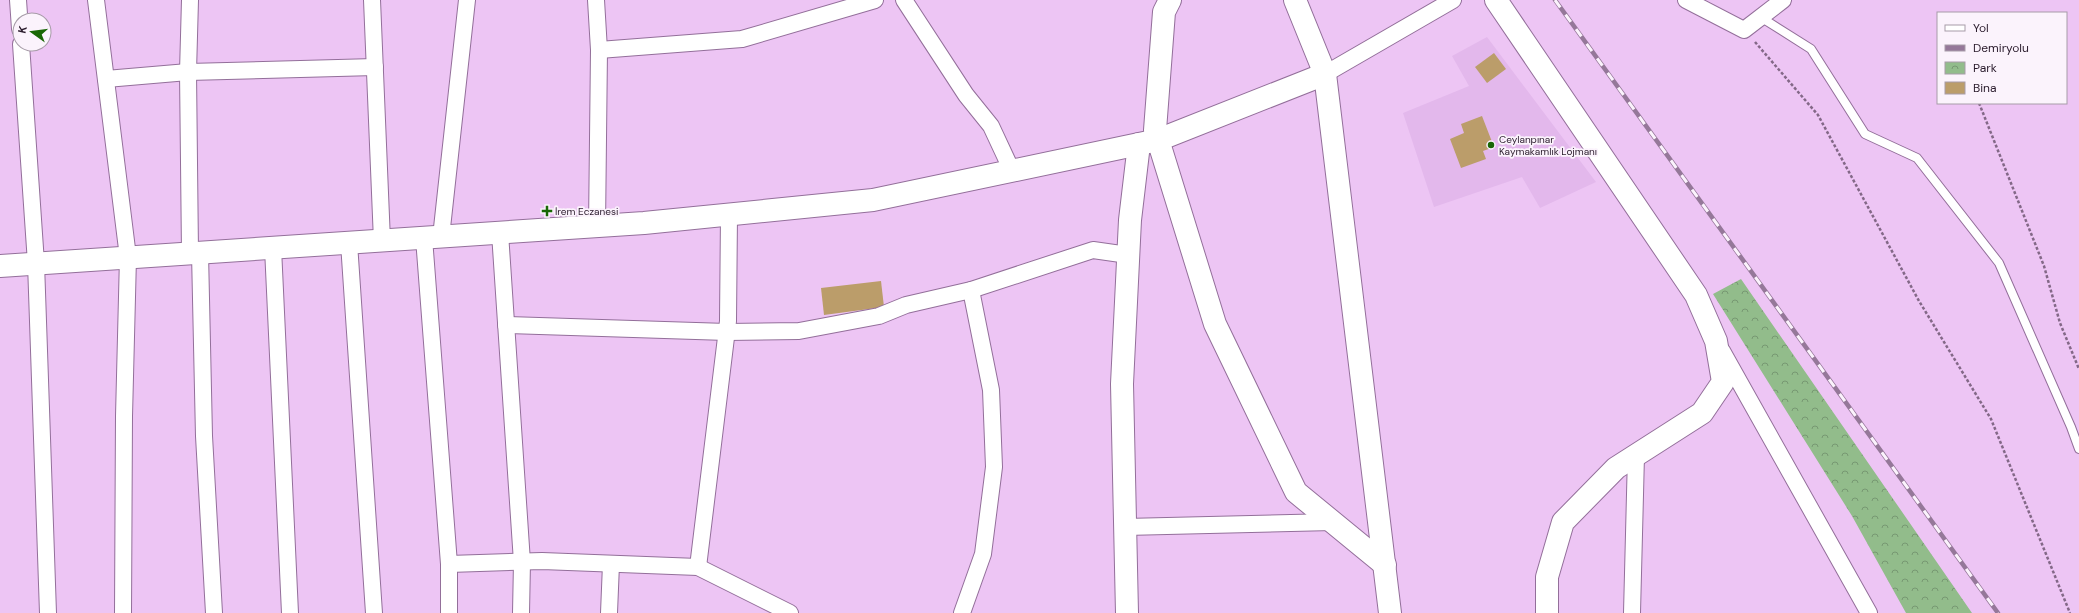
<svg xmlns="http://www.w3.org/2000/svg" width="2079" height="613" viewBox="0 0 2079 613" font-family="'DM Sans',sans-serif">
<defs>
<pattern id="park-crowns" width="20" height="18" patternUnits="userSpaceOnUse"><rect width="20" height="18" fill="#92bc8b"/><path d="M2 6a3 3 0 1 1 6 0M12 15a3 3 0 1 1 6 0" fill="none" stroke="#779872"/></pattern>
</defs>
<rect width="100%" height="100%" fill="#edc5f4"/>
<polygon fill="#e3b8ec" points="1487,37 1596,182 1540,208 1522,177 1434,207 1403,113 1469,86 1452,56"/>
<polygon fill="url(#park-crowns)" points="1741,279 1972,613 1906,613 1852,516 1713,294"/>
<g fill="#bb9d6a">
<polygon points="1494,53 1506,69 1487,83 1475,67"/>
<polygon points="1482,116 1494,147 1483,151 1486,159 1461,168 1450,139 1464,133 1461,124"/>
<polygon points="881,281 884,307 824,315 821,288"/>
</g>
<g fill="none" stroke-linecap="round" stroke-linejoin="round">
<defs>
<polyline id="lane" points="1762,18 1811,49 1865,134 1917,158 1999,263 2071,427 2079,449"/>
<g id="street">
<polyline points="18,0 20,29"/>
<polyline points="96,0 128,257 124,416 123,613"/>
<polyline points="190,0 188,72 190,253"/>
<polyline points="372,0 382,241"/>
<polyline points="596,0 599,50 597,227"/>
<polyline points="904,0 966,95 991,126 1012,171"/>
<polyline points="1686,0 1744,30 1783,0"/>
<polyline points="21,44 36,263 48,613"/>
<polyline points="599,50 742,39 875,0"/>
<polyline points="1325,74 1453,0"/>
<polyline points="106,79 188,72 375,67"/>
<polyline points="500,233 522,562 521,613"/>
<polyline points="441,237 467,0"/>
<polyline points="424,238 449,564 449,613"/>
<polyline points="349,243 374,613"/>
<polyline points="273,248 290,613"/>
<polyline points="200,253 204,436 214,613"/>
<polyline points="506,325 727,332 799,331 879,316 906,305 971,290 1093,250 1128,255"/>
<polyline points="1722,351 1869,613"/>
<polyline points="1125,527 1333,522"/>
<polyline points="449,564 542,561 698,567 790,613"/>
<polyline points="698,567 728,321 729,215"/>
<polyline points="609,613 611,564"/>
<polyline points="962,613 983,554 994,467 991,390 971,290"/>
<polyline points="1632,613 1636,455"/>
</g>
<g id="secondary">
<polyline points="1170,0 1164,12 1155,130 1215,324 1296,492 1385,565"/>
<polyline points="1295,0 1325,74 1390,613"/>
<polyline points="1496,0 1696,295 1716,341 1723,382 1702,413 1616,468 1563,522 1547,577 1547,613"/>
<polyline points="0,266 644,223 873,200 1158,140 1325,74"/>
<polyline points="1127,613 1122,384 1130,220 1139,144"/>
</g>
</defs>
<use href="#lane" stroke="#936f9a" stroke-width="10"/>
<use href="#street" stroke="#936f9a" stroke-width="18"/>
<use href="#secondary" stroke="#936f9a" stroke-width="24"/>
<g stroke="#836887" stroke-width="2.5" stroke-dasharray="3 2" stroke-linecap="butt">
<polyline points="1755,42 1818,115 1919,301 1991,419 2070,613"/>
<polyline points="1979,103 2044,266 2060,323 2079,369"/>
</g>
<use href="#lane" stroke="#fff" stroke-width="8"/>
<use href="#street" stroke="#fff" stroke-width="16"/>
<use href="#secondary" stroke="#fff" stroke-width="22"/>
<defs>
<polyline id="rail" points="1555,0 1998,613"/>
</defs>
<use href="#rail" stroke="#957899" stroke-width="4.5"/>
<use href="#rail" stroke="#fbf3fc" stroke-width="3" stroke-dasharray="9" stroke-linecap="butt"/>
</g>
<g fill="#196705" stroke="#fbf3fc" stroke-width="1.5">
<circle cx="1491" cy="145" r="4"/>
<path d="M545 205h4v4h4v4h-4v4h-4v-4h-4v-4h4z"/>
</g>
<g text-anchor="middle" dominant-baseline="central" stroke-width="3.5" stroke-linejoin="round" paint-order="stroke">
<g font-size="10" fill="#291a2b" stroke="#fbf3fc" text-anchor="start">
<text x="1499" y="139">Ceylanpınar<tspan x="1499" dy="12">Kaymakamlık Lojmanı</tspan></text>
<text x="555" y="211">İrem Eczanesi</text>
</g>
</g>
<rect x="1937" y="12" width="130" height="92" fill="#fbf3fc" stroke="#a79ca8"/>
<rect x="1945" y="25" width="20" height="6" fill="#ffffff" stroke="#a79ca8"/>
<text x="1973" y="32" font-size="12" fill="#291a2b">Yol</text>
<rect x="1945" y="45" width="20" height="6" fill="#957899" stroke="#a79ca8"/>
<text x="1973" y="52" font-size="12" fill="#291a2b">Demiryolu</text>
<rect x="1945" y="62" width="20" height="12" fill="url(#park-crowns)" stroke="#a79ca8"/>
<text x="1973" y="72" font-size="12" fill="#291a2b">Park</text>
<rect x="1945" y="82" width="20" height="12" fill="#bb9d6a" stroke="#a79ca8"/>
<text x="1973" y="92" font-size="12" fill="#291a2b">Bina</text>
<g transform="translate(32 32) rotate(284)"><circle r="19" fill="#fbf3fc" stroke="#a79ca8"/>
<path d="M0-3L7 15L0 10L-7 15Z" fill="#196705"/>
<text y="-6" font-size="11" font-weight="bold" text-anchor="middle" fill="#291a2b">K</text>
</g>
</svg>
